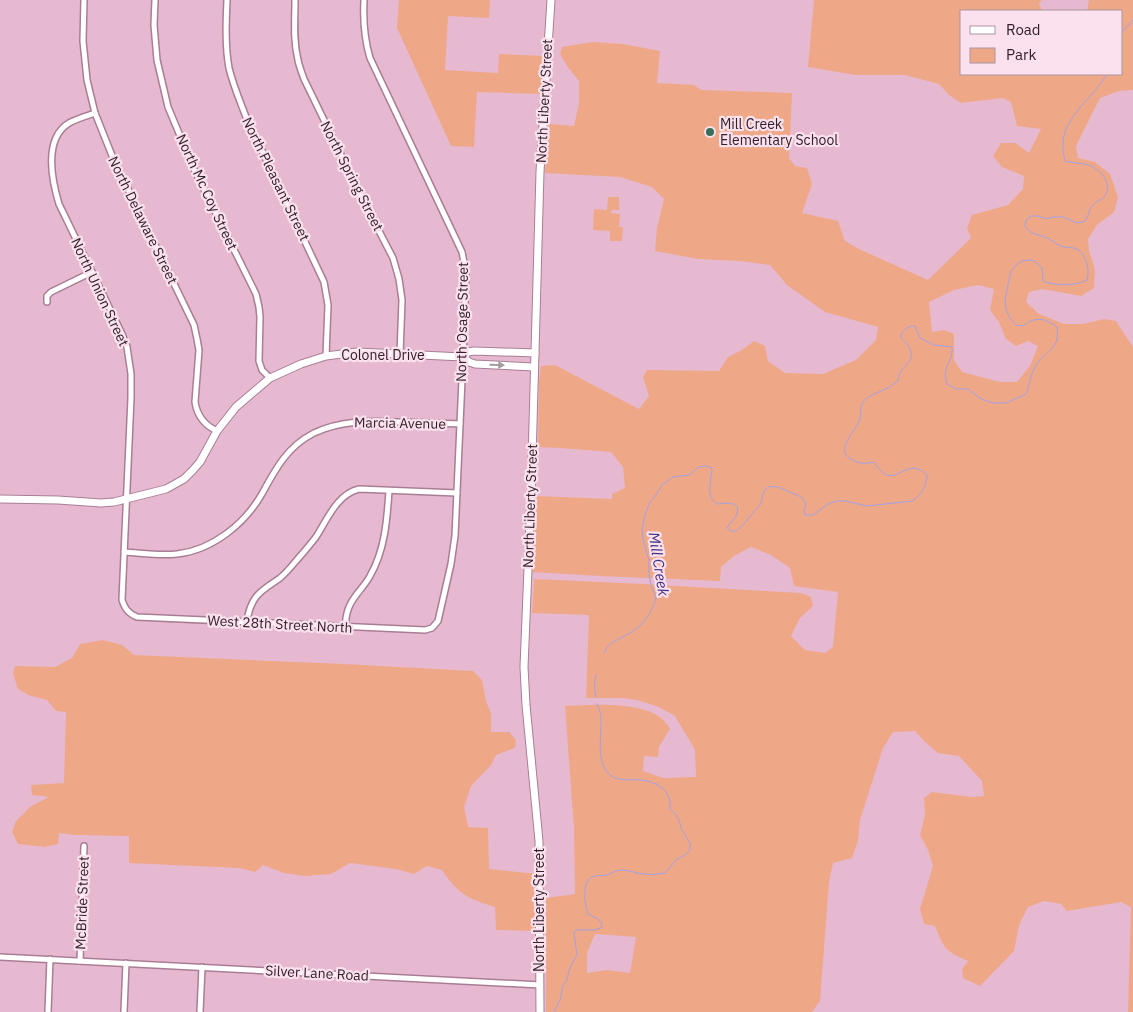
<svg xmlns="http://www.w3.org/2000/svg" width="1133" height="1012" viewBox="0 0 1133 1012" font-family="'IBM Plex Sans',sans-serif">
<rect width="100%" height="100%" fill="#e7b9d1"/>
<g fill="#eea888" fill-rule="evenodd">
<polygon points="399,0 490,0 489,18 448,16 445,70 498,73 499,54 544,56 542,94 477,92 474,147 451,146 397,28"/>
<path d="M 814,0 L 1042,0 L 1039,3 L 1042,11 L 962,11 L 962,74 L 1122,74 L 1122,11 L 1087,11 L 1089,0 L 1133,0 L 1133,90 L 1119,91 L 1100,98 L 1076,146 L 1078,158 L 1095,162 L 1110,174 L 1118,197 L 1114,212 L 1097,225 L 1088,239 L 1089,251 L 1095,269 L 1094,288 L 1081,296 L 1042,289 L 1029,292 L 1026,302 L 1039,314 L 1064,324 L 1083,324 L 1104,319 L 1116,321 L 1133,347 L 1133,1012 L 1128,1012 L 1131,907 L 1121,902 L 1067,911 L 1061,904 L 1044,901 L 1028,907 L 1019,925 L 1014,951 L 980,986 L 963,978 L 962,969 L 968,961 C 945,951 944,949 935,926 L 924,924 L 920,909 L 933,866 L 928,850 L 920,835 L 925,815 L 924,798 L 932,792 L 972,797 L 984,796 L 982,781 L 959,756 L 938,753 L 925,742 L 915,731 L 893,732 L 883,748 L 860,820 L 858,841 L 852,858 L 833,863 L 829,882 L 820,1001 L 812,1012 L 546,1012 L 546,898 L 575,894 L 574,829 L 565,706 C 594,705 656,699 670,729 L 659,747 L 658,757 L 644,756 L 643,771 L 663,778 L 696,777 L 695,750 L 675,716 L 659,707 L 637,700 L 622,698 L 586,698 L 589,615 L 532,613 L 534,579 L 644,584 L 801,593 L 811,597 L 813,606 L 800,618 L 791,636 L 805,650 L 825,653 L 833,647 L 838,592 L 794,586 L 790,568 L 771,555 L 751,547 L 734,556 L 721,567 L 720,581 L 599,576 L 533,572 L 536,496 L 612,499 L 612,494 L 625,488 L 623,467 L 611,452 L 560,448 L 538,447 L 539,381 L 541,366 L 555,365 L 639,409 L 649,396 L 643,377 L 647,370 L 719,371 L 728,357 L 742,350 L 754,341 L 765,346 L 768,361 L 785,373 L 823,374 L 856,360 L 876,340 L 878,327 L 825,312 L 787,285 L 770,265 L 740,261 L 698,259 L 655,251 L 657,228 L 664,199 L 652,187 L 620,177 L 545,173 L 549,124 L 574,126 L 579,103 L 579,81 L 567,66 L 560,54 L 562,47 L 593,42 L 623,44 L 660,51 L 657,83 L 694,85 L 701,90 L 792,93 L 789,158 L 795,166 L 807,168 L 812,184 L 802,213 L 838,221 L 845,241 L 861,250 L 928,280 L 971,238 L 967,229 L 972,215 L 1008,205 L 1023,189 L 1024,176 L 1002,167 L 993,156 L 1001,143 L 1015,143 L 1029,153 L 1041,129 L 1017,126 L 1011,102 L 1003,98 L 961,103 L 949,95 L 939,84 L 905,75 L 855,75 L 808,67 ZM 978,285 L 994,289 L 990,310 L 999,322 L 1006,339 L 1016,346 L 1028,341 L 1038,346 L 1030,366 L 1017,382 L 1000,382 L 962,372 L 954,360 L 954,334 L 944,330 L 932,332 L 929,302 L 954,290 ZM 595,934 L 636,937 L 630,973 L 607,970 L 587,973 L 587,953 Z"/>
<polygon points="608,197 619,197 619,210 612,210 611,213 620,214 619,227 623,227 622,241 610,241 610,231 593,230 594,209 607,210"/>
<path d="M 103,640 L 122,645 L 134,655 L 344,664 L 473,671 L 482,680 L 486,701 L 491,714 L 491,732 L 509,732 L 516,740 L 515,748 L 496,755 L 491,765 L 471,786 L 464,807 L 468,827 L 488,828 L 489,869 L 527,873 L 535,873 L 536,931 L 496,930 L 495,907 C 467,898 459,895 442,870 L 427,866 L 414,874 L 396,869 L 350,863 L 331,874 L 305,876 L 284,873 L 263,865 L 255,872 L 239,868 L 129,863 L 129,836 L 75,835 L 59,833 L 58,844 L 44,847 L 18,844 L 12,832 L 16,821 L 31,806 L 49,797 L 32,795 L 31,785 L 64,783 L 66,712 L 56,711 L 47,700 L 28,695 L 18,689 L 13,674 L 15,666 L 55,667 L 72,658 L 80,644 Z"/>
</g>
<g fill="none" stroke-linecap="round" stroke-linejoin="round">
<g stroke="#a4a0e5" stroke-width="1">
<polyline points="1122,32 1133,20"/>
<path d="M 604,653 C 609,641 619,640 628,634 C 642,627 653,612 656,597 L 652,589 L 649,576 L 649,561 L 643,539 L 642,529 L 645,515 L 650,502 L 656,495 L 662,485 L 673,477 L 689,475 L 694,471 L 698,467 L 706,466 L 712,468 C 712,476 707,492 712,499 C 712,500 717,504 718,504 C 725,503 741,501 737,513 C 736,519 730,522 727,528 L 731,531 L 736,531 C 743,526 747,520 752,514 C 754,511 757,509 760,505 C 762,501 762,498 763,494 C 767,481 781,488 789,492 C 797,495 803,496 806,505 L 804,511 L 805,515 L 813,515 L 828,504 L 836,501 L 845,501 L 867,506 L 912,501 C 921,495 927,486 927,475 C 925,474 923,471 920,470 C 903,460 893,493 874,462 C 864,464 859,464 851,459 C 834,450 856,431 860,419 C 862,415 859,409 862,404 C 865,397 874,394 881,391 C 887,389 892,385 898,381 C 899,371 902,370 908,363 C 916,354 908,344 901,338 L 901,334 C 905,329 908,326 915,326 L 920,338 L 934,345 L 952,347 C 954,362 941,365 947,384 L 956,389 L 968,389 L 981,399 L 993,403 L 1006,403 L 1026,394 C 1030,385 1030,376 1035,367 C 1043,351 1061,351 1057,327 C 1045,318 1035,316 1023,326 L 1016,325 L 1010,318 L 1006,310 L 1005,299 L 1011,271 L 1016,265 L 1022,261 L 1032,260 L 1037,263 L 1042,268 L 1043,281 C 1054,286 1077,286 1087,280 C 1090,270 1087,255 1077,249 C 1073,247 1066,248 1061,246 C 1055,244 1051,239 1045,237 C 1036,234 1030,234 1025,226 L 1026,220 L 1031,216 L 1038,216 L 1046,219 L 1052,217 L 1063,217 L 1077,223 L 1085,221 C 1089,216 1089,208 1094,204 C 1098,200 1103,200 1106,194 C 1112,183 1100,168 1088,165 C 1082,163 1072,163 1065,161 C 1064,155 1062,148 1063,142 C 1065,115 1095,96 1107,74"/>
<path d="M 596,675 C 594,683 594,689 596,697"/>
<path d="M 554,1012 L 560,1000 L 563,985 L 567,980 L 569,970 L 577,955 L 574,933 L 576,930 L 594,930 L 601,928 L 602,924 L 598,919 L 588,914 C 585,905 581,883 592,877 C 596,875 603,876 607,875 C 613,873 616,870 622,870 C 630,870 637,874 645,874 C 651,875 658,874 665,873 L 677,859 L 685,855 L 690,850 L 690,843 L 681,828 L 680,823 L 676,815 L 670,809 C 672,790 657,782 641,780 C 630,779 619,782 610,775 C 595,762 602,736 601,719 C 601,713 599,709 597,704"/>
</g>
<defs>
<g id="street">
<path d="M 84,0 L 83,41 L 87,80 L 95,113 L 113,158 L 194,325 L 197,339 L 199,350 L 195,402 C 197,415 204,425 217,431"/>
<polyline points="155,0 154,25 157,60 168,107 194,169 256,294 259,307 260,317 259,361 262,370 270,378"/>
<path d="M 227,0 C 226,22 225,46 229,68 C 233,85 240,101 246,117 L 324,282 L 328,305 L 326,356"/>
<path d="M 295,0 C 295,20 293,40 298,60 C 299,66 302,73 304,79 L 363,200 L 393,258 L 399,279 L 402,300 L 400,354"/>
<path d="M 95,113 C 86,116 76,119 69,123 C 43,139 52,181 59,204 L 122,334 L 127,347 L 131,374 L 131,398 L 122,600 C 125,609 128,613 137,617 L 425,630 L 432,628 L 438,621 L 451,564 L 455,536 L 463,357 L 466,273 L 462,252 L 370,58 C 364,38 363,20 364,0"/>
<polyline points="47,302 47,296 51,292 92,272"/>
<path d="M 124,552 C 142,553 159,556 177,554 C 213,550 246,523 263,492 C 276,468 288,446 314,433 C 342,420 369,421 399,422 C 419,423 440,423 460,424"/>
<path d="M 247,622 C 248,613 250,605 256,597 C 262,589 272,584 280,578 C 286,573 291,567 296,561 C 303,553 310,545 316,537 C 327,520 337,494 359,489 L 457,493"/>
<path d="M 345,627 C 346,619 346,612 350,605 C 355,594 365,586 370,576 C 385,550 387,520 389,491"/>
<polyline points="0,957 540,985"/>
<polyline points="80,961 84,846"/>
<polyline points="48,1012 50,959"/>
<polyline points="124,1012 126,963"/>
<polyline points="200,1012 202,967"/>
</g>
<g id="secondary">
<polyline points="463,357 468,352 474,351 535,353"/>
<polyline points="0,499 58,500 101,503 114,502 166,489 184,479 193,470 200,462 217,431 236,407 270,378 301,364 326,356 357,352 463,357 469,362 475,364 534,367"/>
<polyline points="540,1012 539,841 526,705 524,667 531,496 540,172 551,0"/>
</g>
</defs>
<use href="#street" stroke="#a97e95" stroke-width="8"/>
<use href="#secondary" stroke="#a97e95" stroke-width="9"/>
<use href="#street" stroke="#fff" stroke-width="5"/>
<use href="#secondary" stroke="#fff" stroke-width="7"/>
</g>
<defs><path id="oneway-solid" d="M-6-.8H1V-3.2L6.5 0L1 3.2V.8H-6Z" transform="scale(1.25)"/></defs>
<use fill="#a39b9f" href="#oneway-solid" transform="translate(497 365) rotate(2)"/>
<circle fill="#356f59" stroke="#fae1ed" stroke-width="2" cx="710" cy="132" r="5"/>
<g text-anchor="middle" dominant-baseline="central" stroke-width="4.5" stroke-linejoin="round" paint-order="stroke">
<g font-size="14" fill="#32212a" stroke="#fae1ed">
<text transform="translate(544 101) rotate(-87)">North Liberty Street</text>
<text transform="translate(352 176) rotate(63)">North Spring Street</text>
<text transform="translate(276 179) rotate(64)">North Pleasant Street</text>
<text transform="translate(207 192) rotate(65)">North Mc Coy Street</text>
<text transform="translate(143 220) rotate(64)">North Delaware Street</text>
<text transform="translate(100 292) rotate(65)">North Union Street</text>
<text transform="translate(462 322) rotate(-89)">North Osage Street</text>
<text x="383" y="355">Colonel Drive</text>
<text transform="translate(400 423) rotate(1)">Marcia Avenue</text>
<text transform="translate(530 506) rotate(-88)">North Liberty Street</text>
<text transform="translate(280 624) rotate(3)">West 28th Street North</text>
<text transform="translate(82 903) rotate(-88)">McBride Street</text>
<text transform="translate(539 910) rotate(-90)">North Liberty Street</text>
<text transform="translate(317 973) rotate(3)">Silver Lane Road</text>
</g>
<g font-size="14" fill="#32212a" stroke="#fae1ed" text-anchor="start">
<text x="720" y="124">Mill Creek<tspan x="720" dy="16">Elementary School</tspan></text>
</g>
<g font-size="15" font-style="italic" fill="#413483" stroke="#fae1ed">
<text transform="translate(659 564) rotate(81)">Mill Creek</text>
</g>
</g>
<rect x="960" y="10" width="162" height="65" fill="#fae1ed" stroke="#aa949f"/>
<rect x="970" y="26" width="25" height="8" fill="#ffffff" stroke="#aa949f"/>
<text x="1006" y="35" font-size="15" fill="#32212a">Road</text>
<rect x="970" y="48" width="25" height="15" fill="#eea888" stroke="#aa949f"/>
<text x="1006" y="60" font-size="15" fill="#32212a">Park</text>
</svg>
